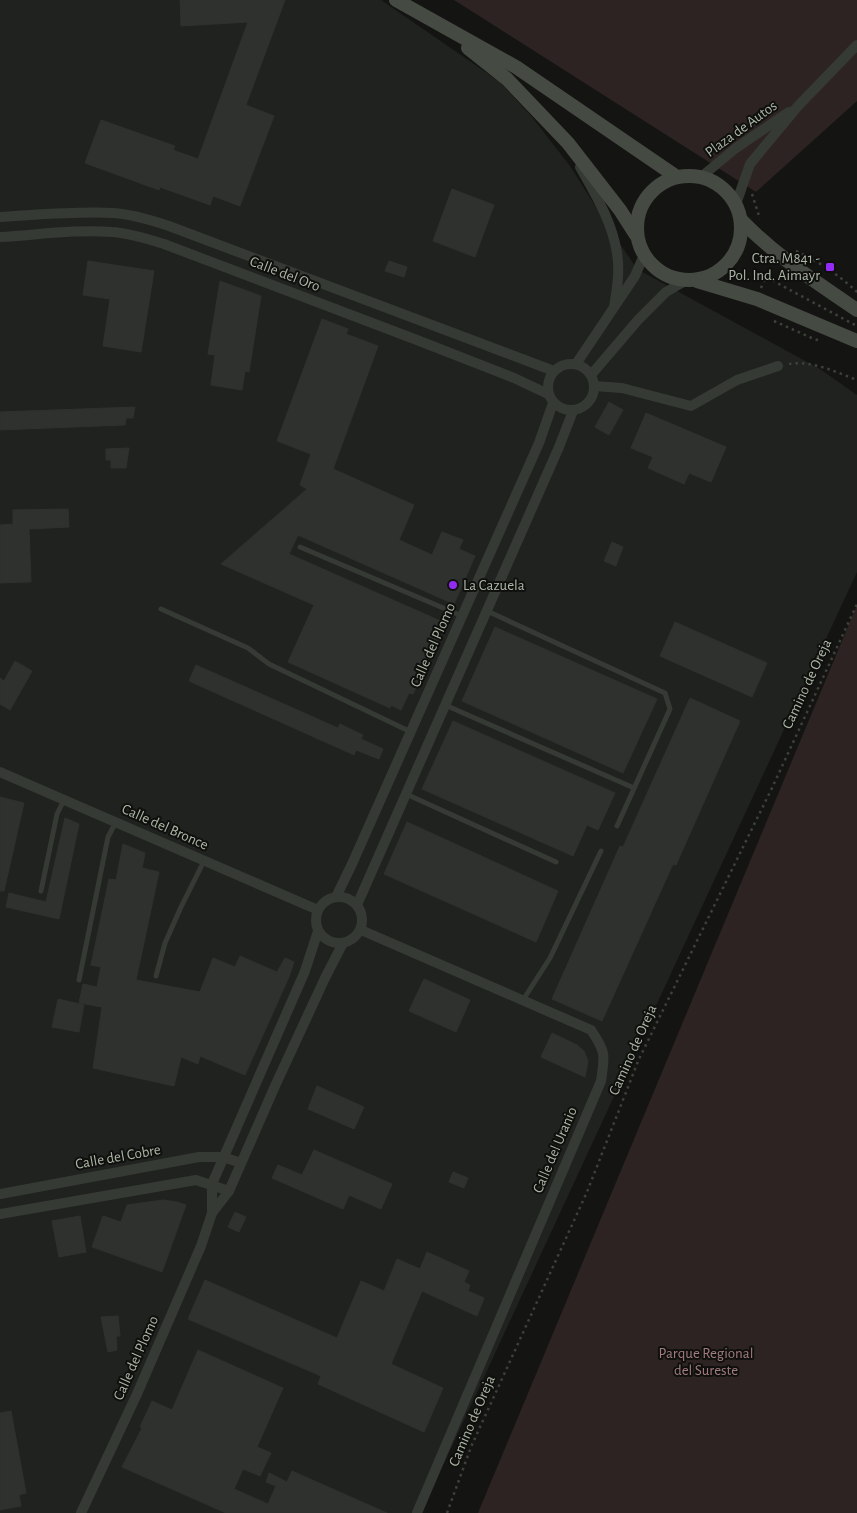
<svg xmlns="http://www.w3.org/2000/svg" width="857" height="1513" viewBox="0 0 857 1513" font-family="'Alegreya Sans',sans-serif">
<rect width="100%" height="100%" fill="#141513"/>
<polygon fill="#20221f" points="0,0 381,0 500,82 532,117 570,166 606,223 637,269 820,369 857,395 857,572 421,1513 0,1513"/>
<g fill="#2d2323">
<polygon points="454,0 857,0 857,101 756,192"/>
<polygon points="857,605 857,1513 478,1513"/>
</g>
<g fill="#2f312e" stroke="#2e312d">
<polygon points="180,0 285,0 246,105 274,116 240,206 213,196 210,205 160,187 159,190 85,163 101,120 175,146 173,150 198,159 248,22 181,26"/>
<polygon points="452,189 494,205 475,257 433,241"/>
<polygon points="88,261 154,271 141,352 103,346 110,299 83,295"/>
<polygon points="389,261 407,267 404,277 385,271"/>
<polygon points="220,281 261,296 249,372 245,371 242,390 211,385 215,355 208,354"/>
<polygon points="322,319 348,329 346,334 378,346 333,469 414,505 399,540 432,555 442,532 463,540 459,549 475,556 454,604 298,535 289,554 445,623 413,694 409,693 401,710 391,705 390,708 288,662 314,605 221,564 307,489 300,485 311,454 277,441"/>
<polygon points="609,402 623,410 609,435 595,427"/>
<polygon points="135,407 133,418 126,418 125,425 0,430 0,412"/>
<polygon points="646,413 726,447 711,482 689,473 684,484 648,468 653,457 631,448"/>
<polygon points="129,448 126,468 111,468 111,460 106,460 106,449"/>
<polygon points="68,509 69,527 29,529 31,582 0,583 0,525 13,524 13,510"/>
<polygon points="612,542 623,547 616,566 604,561"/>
<polygon points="675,622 767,663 752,697 660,656"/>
<polygon points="495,627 657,699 623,773 462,701"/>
<polygon points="15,661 32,671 10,710 0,704 0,678 4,681"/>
<polygon points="196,665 338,728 340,724 363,735 361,739 383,749 379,759 356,750 354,755 189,681"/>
<polygon points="690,698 740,721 676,865 673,864 602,1021 552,999 620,846 623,847"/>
<polygon points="453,721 615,793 598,830 587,825 573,856 422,789"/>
<polygon points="0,797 24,803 4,891 0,891"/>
<polygon points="65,818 79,824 59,919 6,907 9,893 46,902"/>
<polygon points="407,822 558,891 536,942 384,874"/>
<polygon points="123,844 145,853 142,868 159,872 136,980 200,992 213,958 235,967 240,956 277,972 285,958 294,962 289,977 245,1075 200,1056 198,1064 181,1057 174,1086 93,1068 102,1007 79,1003 83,984 97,987 101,967 91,965 109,879 116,880"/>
<polygon points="424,979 470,1000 456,1032 409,1011"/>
<polygon points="58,999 84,1005 79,1032 52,1027"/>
<polygon points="552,1033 577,1045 584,1051 588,1061 585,1077 541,1057"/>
<polygon points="317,1086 364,1107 354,1129 308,1109"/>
<polygon points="314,1150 392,1184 381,1209 349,1195 343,1209 272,1178 278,1165 302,1175"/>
<polygon points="453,1172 468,1178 464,1188 449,1182"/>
<polygon points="163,1200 177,1202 186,1205 162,1272 92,1247 103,1216 121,1222 127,1205"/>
<polygon points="235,1212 246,1217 239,1232 228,1227"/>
<polygon points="80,1216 86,1252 59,1257 52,1221"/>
<polygon points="427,1252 469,1271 464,1282 470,1285 468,1291 484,1298 477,1316 422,1291 391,1364 443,1388 424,1432 318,1384 321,1376 188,1319 205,1280 337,1338 361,1281 384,1291 397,1259 420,1269"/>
<polygon points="118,1316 120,1336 116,1336 117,1350 108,1352 101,1317"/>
<polygon points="198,1350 283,1388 257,1447 271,1453 260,1476 243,1469 234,1489 268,1504 276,1486 266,1482 269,1473 287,1482 292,1471 387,1513 226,1513 122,1467 142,1428 140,1427 152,1401 172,1410"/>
<polygon points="11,1411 26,1493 19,1495 21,1506 0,1510 0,1413"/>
</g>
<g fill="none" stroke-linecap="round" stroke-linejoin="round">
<g stroke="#3d413a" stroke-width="2.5" stroke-dasharray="2.5 4" stroke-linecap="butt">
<polyline points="752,194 760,219"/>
<path d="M 796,251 C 818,261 839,275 857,292"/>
<polyline points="761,288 766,277 855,325"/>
<polyline points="774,321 814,339 821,341"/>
<path d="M 789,364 C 811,360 836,372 857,380"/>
<polyline points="447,1513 471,1447 587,1192 639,1059 772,788 857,604"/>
</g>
<g stroke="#363a34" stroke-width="5">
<polyline points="300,547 462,616"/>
<polyline points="161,609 248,648 269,664 411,732"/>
<polyline points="487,611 665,693 670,709 617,826"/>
<polyline points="445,705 634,788"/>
<polyline points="406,794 556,862"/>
<polyline points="41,891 57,814 64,800"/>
<polyline points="156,976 165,943 181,907 204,861"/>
<polyline points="79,980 108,837 116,822"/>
<polyline points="523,1000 550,958 601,851"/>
</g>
<g stroke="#363a34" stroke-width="10">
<path d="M 580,167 C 595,194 612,221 617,253 C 620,271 617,289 614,307"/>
<polyline points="701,177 736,148 789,112"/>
<polyline points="736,204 750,164 798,106 857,45"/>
<path d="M 0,217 C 37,215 75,211 113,213 C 132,214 151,220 169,226 L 554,371"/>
<path d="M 0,237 C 37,235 75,229 112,232 C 130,233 147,239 164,244 L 417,340 L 514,378 L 548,394"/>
<circle cx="571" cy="387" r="23"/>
<polyline points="576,364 635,276 644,255"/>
<polyline points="591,375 638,320 666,292 685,281"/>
<polyline points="594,386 622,388 691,406 737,380 778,366"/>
<polyline points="0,772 318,910"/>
<circle cx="339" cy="920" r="23"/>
<polyline points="336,897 352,864 539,443 553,403"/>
<polyline points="357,905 559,447 573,411"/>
<path d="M 361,930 L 591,1030 C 606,1052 605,1055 601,1081 L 417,1513"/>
<polyline points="0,1194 199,1157 223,1157 241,1163"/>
<polyline points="212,1213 212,1184 305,971 318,931"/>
<polyline points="0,1214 196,1180 229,1191"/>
<polyline points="81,1513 137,1394 201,1246 212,1213 229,1191 275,1086 325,978 343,943"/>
</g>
<g stroke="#454a42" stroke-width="14">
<polyline points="396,0 516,67 677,177"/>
<polyline points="468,48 507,79 568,143 620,210 636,235"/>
<circle cx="689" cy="228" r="52"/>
<path d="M 741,220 C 776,256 817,283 857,310"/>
<polyline points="697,281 757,299 857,341"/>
</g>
</g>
<g fill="#932af6" stroke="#0f100e" stroke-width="2">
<rect x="825" y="262" width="10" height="10" rx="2.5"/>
<circle cx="453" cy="585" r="5"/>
</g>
<g text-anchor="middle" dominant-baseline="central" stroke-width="4" stroke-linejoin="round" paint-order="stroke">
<g font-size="15" fill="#acb6a5" stroke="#0f100e">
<text transform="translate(741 129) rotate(-36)">Plaza de Autos</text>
<text transform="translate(285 274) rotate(21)">Calle del Oro</text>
<text transform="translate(433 645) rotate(-66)">Calle del Plomo</text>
<text transform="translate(807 684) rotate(-65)">Camino de Oreja</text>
<text transform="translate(165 827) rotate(24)">Calle del Bronce</text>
<text transform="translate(633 1050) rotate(-66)">Camino de Oreja</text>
<text transform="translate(555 1150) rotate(-67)">Calle del Uranio</text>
<text transform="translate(118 1157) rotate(-10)">Calle del Cobre</text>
<text transform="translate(136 1358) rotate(-66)">Calle del Plomo</text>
<text transform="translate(472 1421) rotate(-67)">Camino de Oreja</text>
</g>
<g font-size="15" fill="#acb6a5" stroke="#0f100e" text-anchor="end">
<text x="820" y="258">Ctra. M841 -<tspan x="820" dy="17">Pol. Ind. Aimayr</tspan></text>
<text x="463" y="585" text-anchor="start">La Cazuela</text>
</g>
<g font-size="15" fill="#a27b7e" stroke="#0f100e">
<text x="706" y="1353">Parque Regional<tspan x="706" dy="17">del Sureste</tspan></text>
</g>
</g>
</svg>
